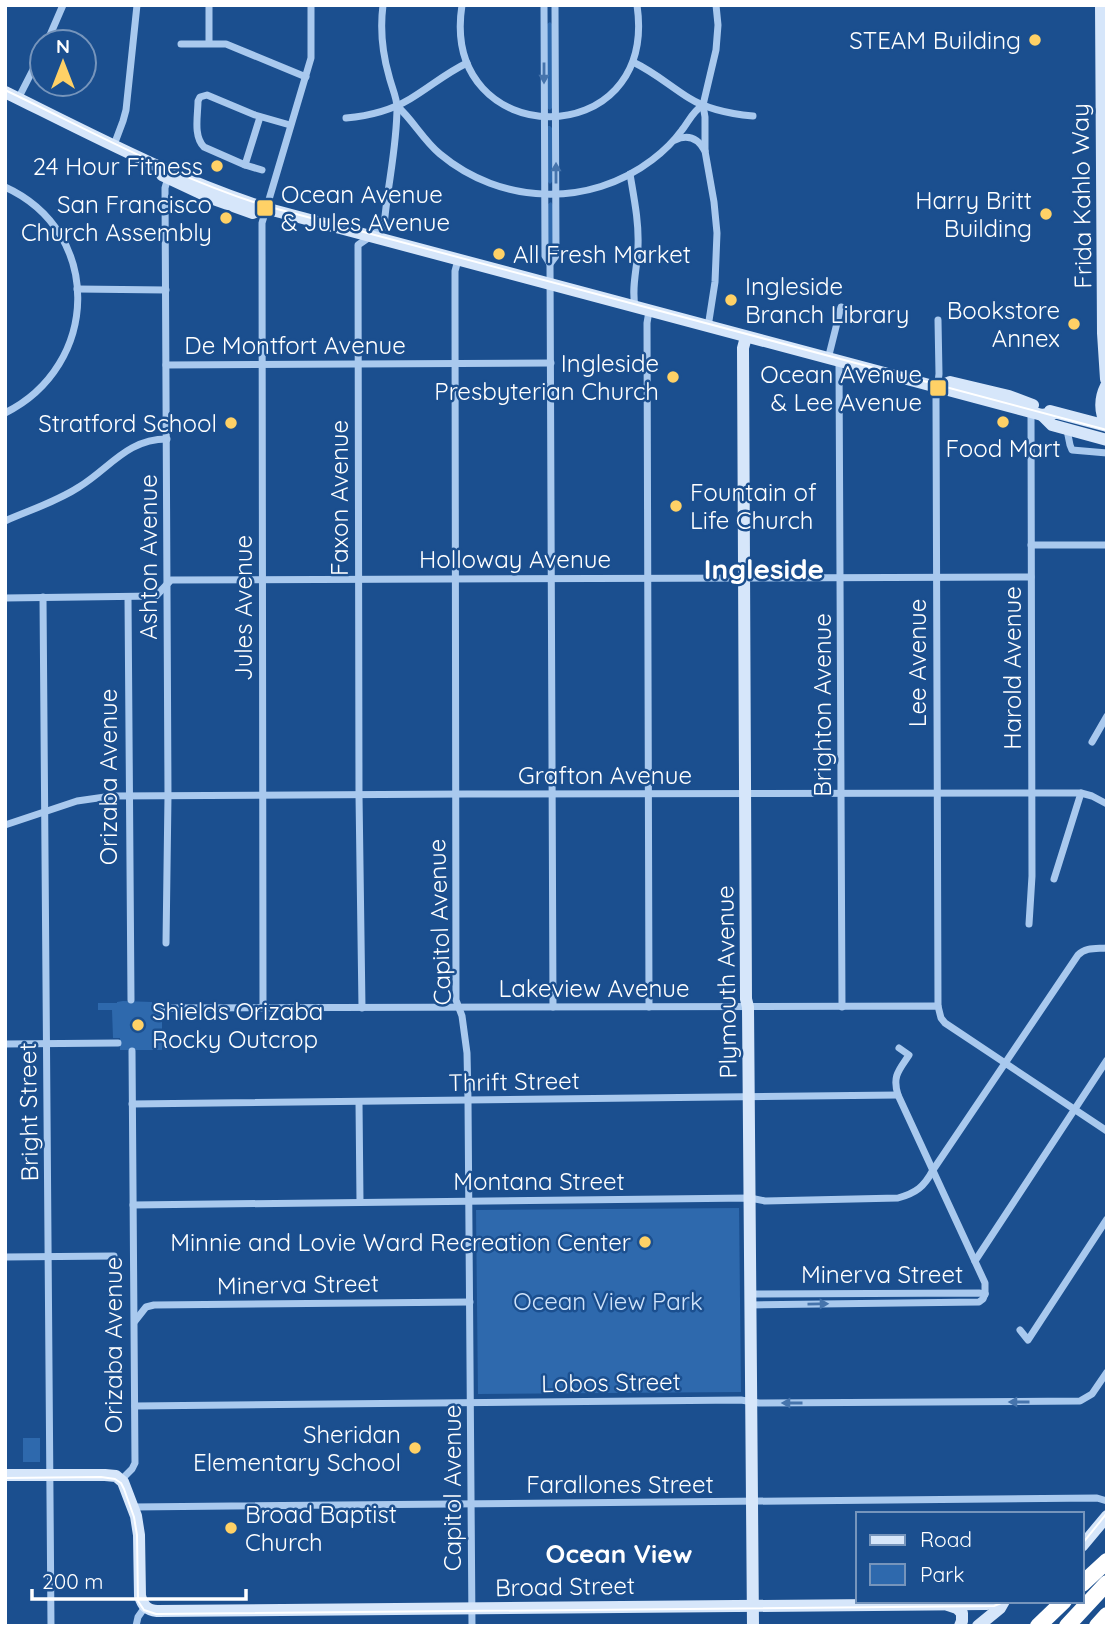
<svg xmlns="http://www.w3.org/2000/svg" width="1112" height="1631" viewBox="0 0 1112 1631" font-family="Quicksand,sans-serif">
<rect width="100%" height="100%" fill="#1b4f8f"/>
<g fill="#2e69ad">
<polygon points="550,22 552,24 552,108 550,110 547,108 547,24"/>
<polygon points="548,126 550,126 552,128 552,182 550,184 548,182"/>
<polygon points="551,202 553,205 553,252 551,254 548,252 548,204"/>
<polygon points="123,1001 152,1002 152,1005 162,1006 162,1050 120,1050 120,1038 113,1038 112,1010 98,1010 98,1003 117,1003 117,1002"/>
<polygon points="739,1208 741,1392 478,1394 476,1210"/>
<rect x="23" y="1438" width="17" height="24"/>
</g>
<g fill="none" stroke-linecap="round" stroke-linejoin="round">
<g stroke="#a9c9ee" stroke-width="7">
<path d="M 462,5 C 439,152 659,156 637,5"/>
<polyline points="544,5 545,256 550,264 553,1007"/>
<polyline points="47,42 63,5"/>
<polyline points="209,43 209,5"/>
<polyline points="181,44 226,44 306,77"/>
<path d="M 633,62 C 654,72 670,86 689,98 C 708,110 731,114 753,116"/>
<polyline points="18,99 42,52"/>
<path d="M 397,106 C 413,120 423,140 440,154 C 501,205 589,208 652,160 C 664,151 674,141 682,130 C 689,121 693,111 703,105"/>
<path d="M 346,118 C 369,116 390,111 410,99 C 430,87 446,73 467,63"/>
<path d="M 675,140 C 688,134 698,138 705,151"/>
<polyline points="114,145 123,121 126,110 137,5"/>
<polyline points="245,165 260,117"/>
<path d="M 262,170 L 245,165 L 204,147 C 193,136 198,115 198,101 L 200,97 L 207,95 L 255,115 L 290,125"/>
<path d="M 630,174 C 634,198 639,222 638,246 C 638,266 631,286 635,306"/>
<path d="M 5,187 C 104,232 100,366 5,413"/>
<polyline points="458,260 455,271 455,304 456,1000 462,1016 467,1053 468,1100 472,1626"/>
<polyline points="550,264 556,256 555,5"/>
<polyline points="77,289 166,290"/>
<polyline points="938,320 939,374 936,399 938,1006"/>
<polyline points="708,327 715,282 717,233 714,202 705,151 705,117 703,105 716,50 718,25 716,5"/>
<polyline points="828,359 841,307"/>
<polyline points="839,362 842,1007"/>
<polyline points="166,365 551,363"/>
<polyline points="1067,430 1070,445 1072,450 1107,453"/>
<path d="M 5,521 C 30,510 56,502 79,487 C 110,468 127,439 167,439"/>
<polyline points="1031,545 1107,545"/>
<polyline points="43,597 51,1626"/>
<polyline points="128,597 131,1000"/>
<polyline points="5,598 156,596 171,580 1031,577"/>
<polyline points="1092,742 1107,716"/>
<polyline points="5,825 77,801 112,796 467,794 1081,793 1092,796 1107,804"/>
<polyline points="1054,879 1081,793"/>
<polyline points="1029,924 1032,876 1031,412"/>
<polyline points="166,943 168,796 165,188 169,174"/>
<polyline points="649,1007 647,323 649,311"/>
<polyline points="164,1008 938,1006 941,1018 945,1023 1107,1131"/>
<polyline points="263,1008 262,223 311,58 311,5"/>
<path d="M 362,1008 L 359,795 L 358,245 L 384,227 C 387,187 397,148 397,107 C 397,98 391,85 389,76 C 382,52 380,29 383,5"/>
<polyline points="5,1044 118,1043"/>
<path d="M 899,1048 L 909,1055 C 899,1070 892,1076 898,1095 L 985,1283 L 985,1294"/>
<polyline points="359,1102 360,1202"/>
<polyline points="132,1104 898,1095"/>
<path d="M 133,1205 L 750,1198 L 765,1201 L 898,1198 C 916,1193 924,1187 933,1170 L 1078,955 C 1086,947 1096,949 1107,948"/>
<polyline points="5,1257 114,1256"/>
<polyline points="975,1261 1107,1060"/>
<polyline points="750,1294 979,1293 985,1294"/>
<polyline points="750,1305 979,1302 983,1299 985,1294"/>
<polyline points="135,1321 146,1307 154,1305 470,1302"/>
<polyline points="1020,1330 1028,1340 1107,1219"/>
<polyline points="135,1406 741,1400 759,1403 1080,1401 1092,1394 1107,1372"/>
<polyline points="122,1479 132,1469 135,1463 132,1051"/>
<polyline points="133,1507 1097,1498 1107,1501"/>
<polyline points="136,1626 138,1617 145,1607"/>
</g>
<g stroke="#d6e6fa" stroke-width="12">
<polyline points="1101,5 1103,333 1106,379"/>
<path d="M 5,92 C 90,134 175,179 265,208 L 1042,415 L 1055,413"/>
<polyline points="162,175 211,198 253,213 255,212"/>
<polyline points="746,337 743,348 746,999 748,1007 753,1626"/>
<path d="M 1106,386 C 1099,400 1100,413 1107,426"/>
<polyline points="936,388 950,382 1009,396 1033,405"/>
<polyline points="1050,411 1107,426"/>
<polyline points="1042,415 1052,425 1107,440"/>
<path d="M 5,1475 L 105,1475 L 116,1476 L 123,1482 L 136,1516 L 139,1535 L 140,1596 C 143,1606 147,1610 157,1611 L 986,1604 L 1002,1601"/>
<polyline points="1082,1546 1107,1516"/>
<polyline points="948,1605 957,1608 962,1613 962,1621 960,1626"/>
<polyline points="978,1626 1000,1608 1004,1601"/>
</g>
<g stroke="#fff" stroke-width="16">
<polyline points="1082,1584 1107,1561"/>
<polyline points="1038,1626 1064,1601"/>
<polyline points="1067,1626 1107,1583"/>
<polyline points="1097,1626 1107,1615"/>
</g>
<g stroke="#fff" stroke-width="2">
<path d="M 5,90 C 91,131 175,178 266,206 L 1107,430"/>
<polyline points="5,1478 101,1477 115,1479 121,1483 124,1489 134,1517 137,1535 138,1601 144,1610 156,1614 994,1606 1006,1601"/>
<polyline points="1082,1544 1107,1513"/>
</g>
</g>
<defs><path id="oneway-solid" d="M-6-.8H1V-3.2L6.5 0L1 3.2V.8H-6Z" transform="scale(1.75)"/></defs>
<g fill="#4674ac">
<use href="#oneway-solid" transform="translate(544 73) rotate(90)"/>
<use href="#oneway-solid" transform="translate(556 173) rotate(-90)"/>
<use href="#oneway-solid" transform="translate(818 1304) rotate(-1)"/>
<use href="#oneway-solid" transform="translate(1019 1402) rotate(180)"/>
<use href="#oneway-solid" transform="translate(792 1403) rotate(180)"/>
</g>
<g fill="#ffd166" stroke="#1b4f8f" stroke-width="2.5">
<circle cx="1035" cy="40" r="7"/>
<circle cx="217" cy="166" r="7"/>
<rect x="256" y="199" width="18" height="18" rx="3.5"/>
<circle cx="1046" cy="214" r="7"/>
<circle cx="226" cy="218" r="7"/>
<circle cx="499" cy="254" r="7"/>
<circle cx="731" cy="300" r="7"/>
<circle cx="1074" cy="324" r="7"/>
<circle cx="673" cy="377" r="7"/>
<rect x="929" y="379" width="18" height="18" rx="3.5"/>
<circle cx="1003" cy="422" r="7"/>
<circle cx="231" cy="423" r="7"/>
<circle cx="676" cy="506" r="7"/>
<circle cx="138" cy="1025" r="7"/>
<circle cx="645" cy="1242" r="7"/>
<circle cx="415" cy="1448" r="7"/>
<circle cx="231" cy="1528" r="7"/>
</g>
<g text-anchor="middle" dominant-baseline="central" stroke-width="5" stroke-linejoin="round" paint-order="stroke">
<g font-size="24" fill="#fff" stroke="#1b4f8f" text-anchor="end">
<text x="1021" y="40">STEAM Building</text>
<text x="203" y="166">24 Hour Fitness</text>
<text x="281" y="194" text-anchor="start">Ocean Avenue<tspan x="281" dy="28">&amp; Jules Avenue</tspan></text>
<text x="1032" y="200">Harry Britt<tspan x="1032" dy="28">Building</tspan></text>
<text x="212" y="204">San Francisco<tspan x="212" dy="28">Church Assembly</tspan></text>
<text x="513" y="254" text-anchor="start">All Fresh Market</text>
<text x="745" y="286" text-anchor="start">Ingleside<tspan x="745" dy="28">Branch Library</tspan></text>
<text x="1060" y="310">Bookstore<tspan x="1060" dy="28">Annex</tspan></text>
<text x="659" y="363">Ingleside<tspan x="659" dy="28">Presbyterian Church</tspan></text>
<text x="922" y="374">Ocean Avenue<tspan x="922" dy="28">&amp; Lee Avenue</tspan></text>
<text x="217" y="423">Stratford School</text>
<text x="1003" y="448" text-anchor="middle">Food Mart</text>
<text x="690" y="492" text-anchor="start">Fountain of<tspan x="690" dy="28">Life Church</tspan></text>
<text x="152" y="1011" text-anchor="start">Shields Orizaba<tspan x="152" dy="28">Rocky Outcrop</tspan></text>
<text x="631" y="1242">Minnie and Lovie Ward Recreation Center</text>
<text x="401" y="1434">Sheridan<tspan x="401" dy="28">Elementary School</tspan></text>
<text x="245" y="1514" text-anchor="start">Broad Baptist<tspan x="245" dy="28">Church</tspan></text>
</g>
<g font-size="24" fill="#fff" stroke="#1b4f8f">
<text transform="translate(1081 196) rotate(-91)">Frida Kahlo Way</text>
<text x="295" y="345">De Montfort Avenue</text>
<text transform="translate(339 498) rotate(-90)">Faxon Avenue</text>
<text transform="translate(148 557) rotate(-90)">Ashton Avenue</text>
<text x="515" y="559">Holloway Avenue</text>
<text transform="translate(243 608) rotate(-90)">Jules Avenue</text>
<text transform="translate(917 663) rotate(-90)">Lee Avenue</text>
<text transform="translate(1012 668) rotate(-90)">Harold Avenue</text>
<text transform="translate(822 705) rotate(-90)">Brighton Avenue</text>
<text x="605" y="775">Grafton Avenue</text>
<text transform="translate(108 777) rotate(-90)">Orizaba Avenue</text>
<text transform="translate(439 922) rotate(-92)">Capitol Avenue</text>
<text transform="translate(726 982) rotate(-91)">Plymouth Avenue</text>
<text x="594" y="988">Lakeview Avenue</text>
<text transform="translate(514 1081) rotate(-1)">Thrift Street</text>
<text transform="translate(28 1112) rotate(-91)">Bright Street</text>
<text x="539" y="1181">Montana Street</text>
<text x="882" y="1274">Minerva Street</text>
<text transform="translate(298 1284) rotate(-1)">Minerva Street</text>
<text transform="translate(113 1345) rotate(-90)">Orizaba Avenue</text>
<text transform="translate(611 1382) rotate(-1)">Lobos Street</text>
<text x="620" y="1484">Farallones Street</text>
<text transform="translate(452 1488) rotate(-90)">Capitol Avenue</text>
<text transform="translate(565 1586) rotate(-1)">Broad Street</text>
</g>
<g font-size="24" fill="#cfe3fa" stroke="#1b4f8f">
<text x="608" y="1301">Ocean View Park</text>
</g>
<g font-size="26" font-weight="bold" fill="#fff" stroke="#1b4f8f">
<text x="619" y="1553">Ocean View</text>
</g>
<g font-size="28" font-weight="bold" fill="#fff" stroke="#1b4f8f">
<text x="764" y="568">Ingleside</text>
</g>
</g>
<rect width="1112" height="1631" fill="none" stroke="#ffffff" stroke-width="14"/>
<rect x="856" y="1512" width="228" height="91" fill="#1b4f8f" stroke="#7695bc" stroke-width="2"/>
<rect x="870" y="1535" width="35" height="10" fill="#d6e6fa" stroke="#7695bc" stroke-width="2"/>
<text x="920" y="1547" font-size="21" fill="#ffffff">Road</text>
<rect x="870" y="1564" width="35" height="21" fill="#2e69ad" stroke="#7695bc" stroke-width="2"/>
<text x="920" y="1582" font-size="21" fill="#ffffff">Park</text>
<g transform="translate(63 63)"><circle r="33" fill="#1b4f8f" stroke="#7695bc" stroke-width="2"/>
<path d="M0-5L12 26L0 18L-12 26Z" fill="#ffd166"/>
<text y="-10" font-size="19" font-weight="bold" text-anchor="middle" fill="#ffffff">N</text>
</g>
<path d="M32 1589v10h214v-10" fill="none" stroke="#ffffff" stroke-width="3.5"/>
<text x="42" y="1589" font-size="21" fill="#ffffff" stroke="#1b4f8f" stroke-width="5" paint-order="stroke">200 m</text>
</svg>
